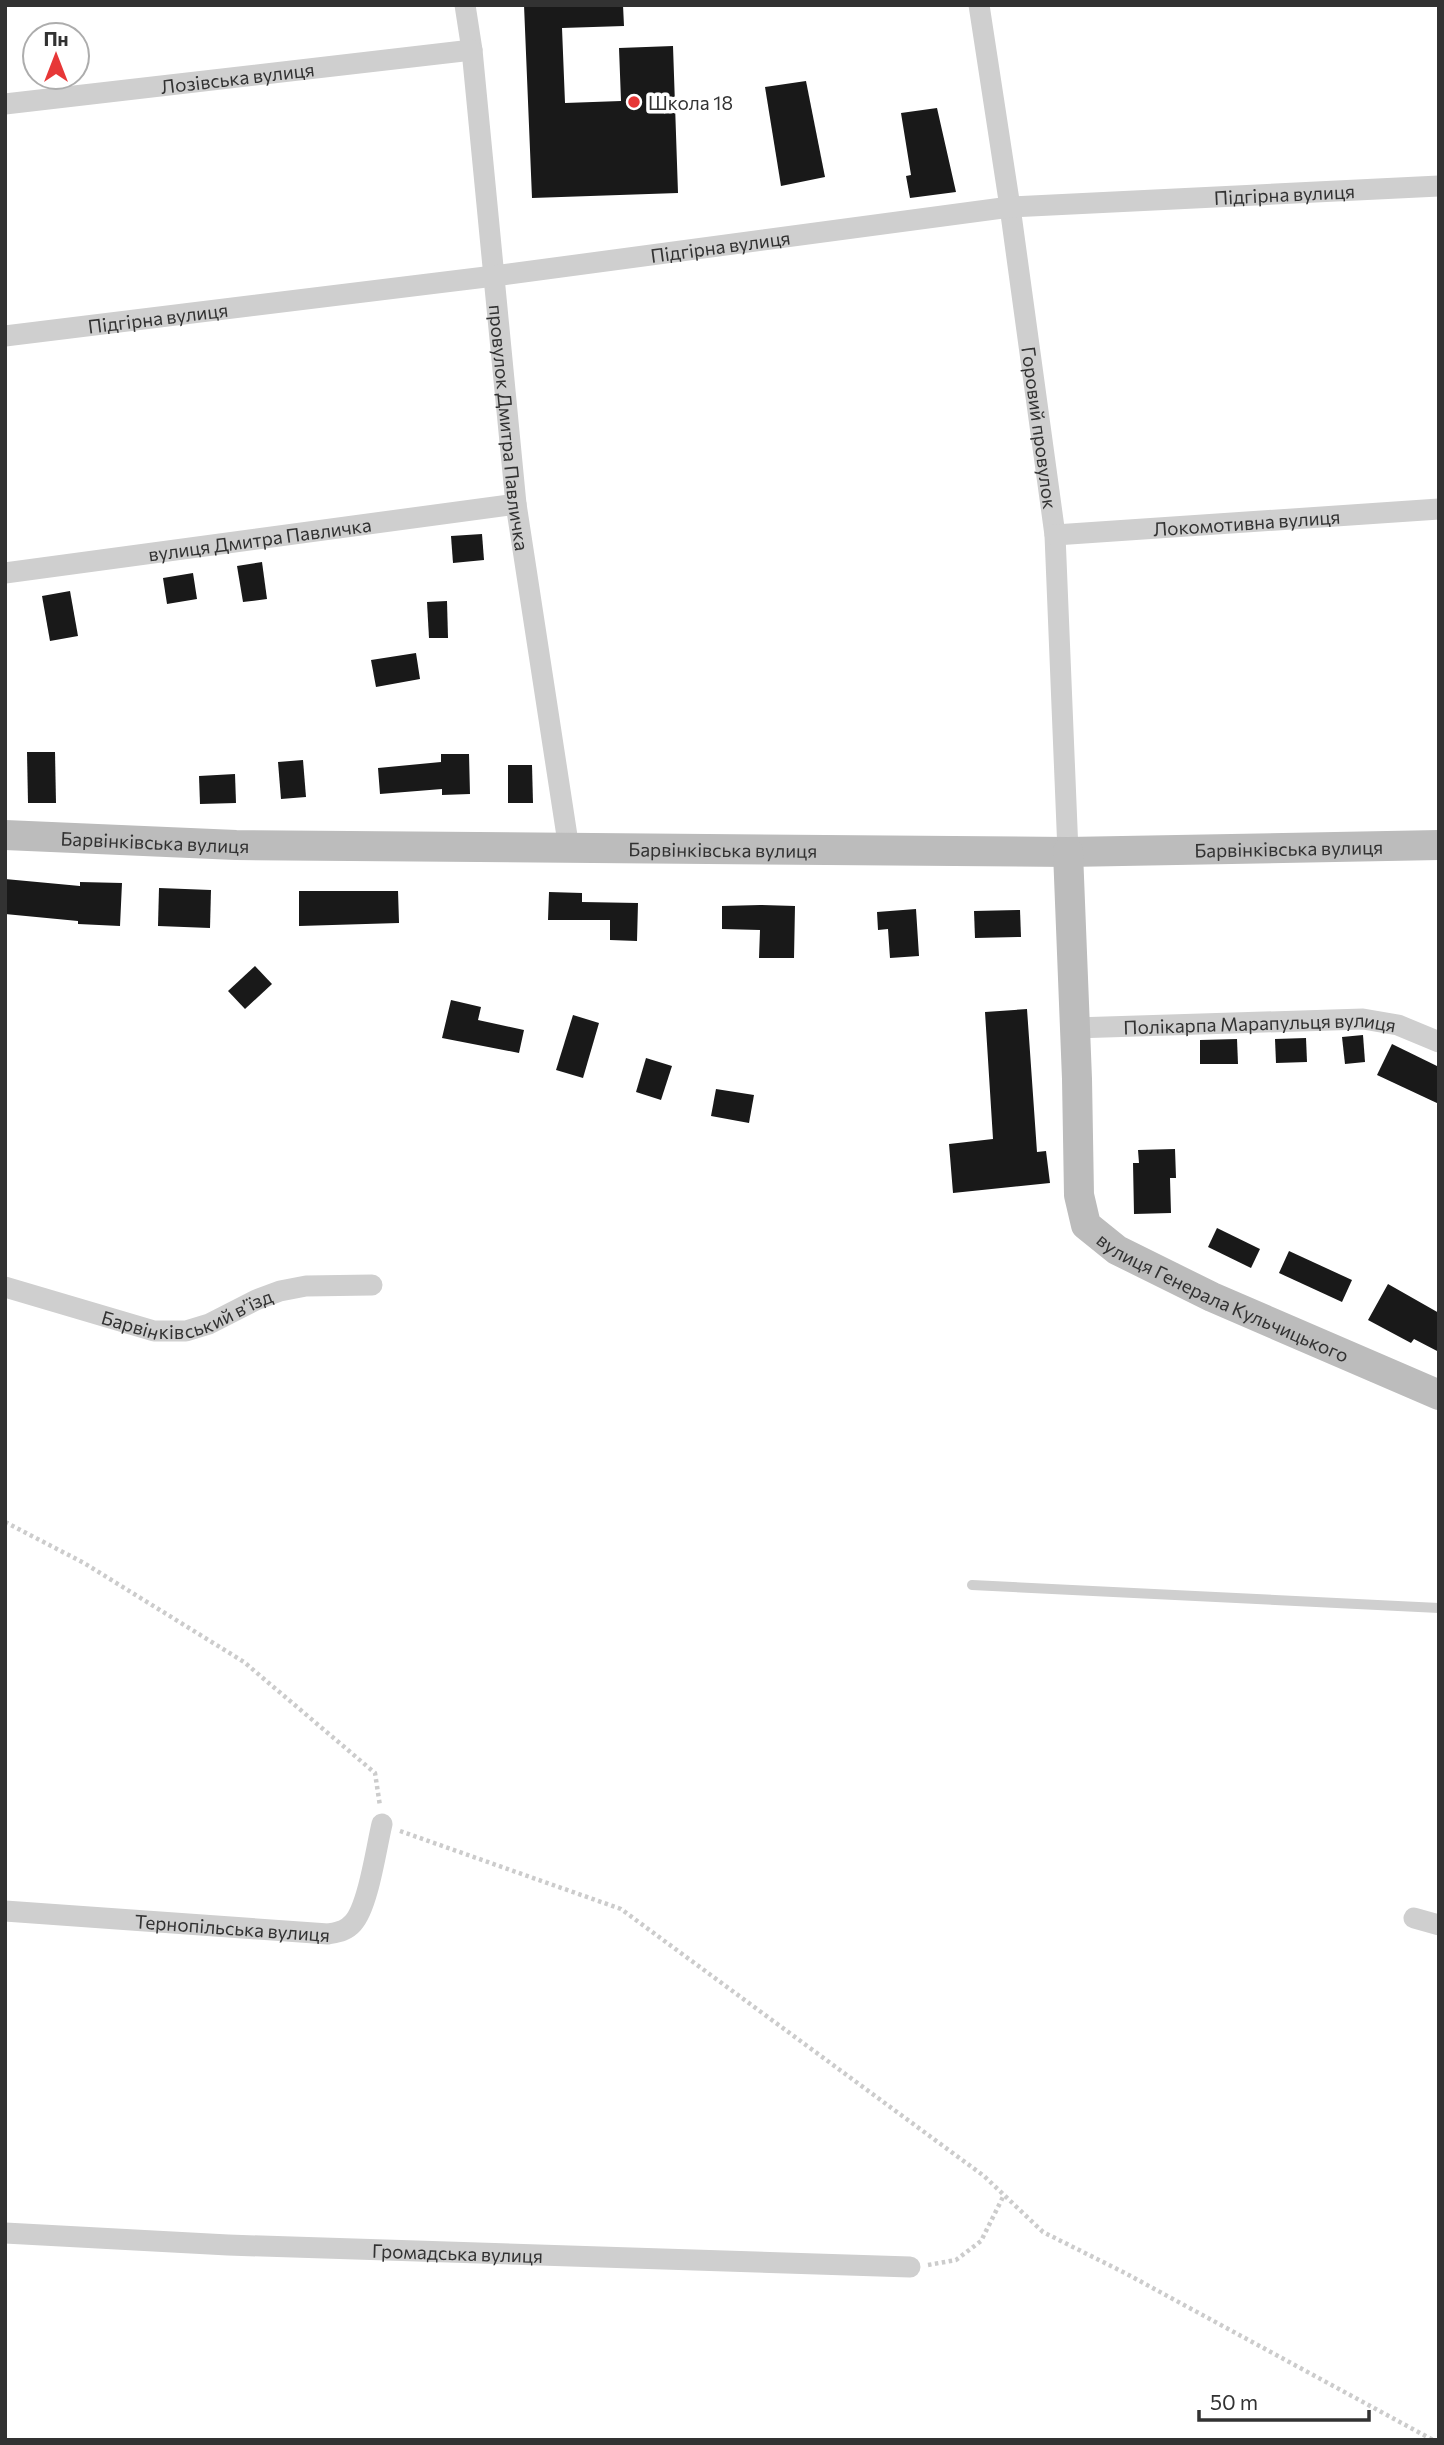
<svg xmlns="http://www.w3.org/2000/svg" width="1444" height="2445" viewBox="0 0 1444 2445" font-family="Commissioner,sans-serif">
<rect width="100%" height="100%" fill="#fff"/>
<g fill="#191919">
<polygon points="524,5 623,5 624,26 562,28 565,103 621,101 619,48 673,46 678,193 532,198"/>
<polygon points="806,81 825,177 781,186 765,87"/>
<polygon points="937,108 956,192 910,198 906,176 911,175 901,113"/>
<polygon points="482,534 484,560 453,563 451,536"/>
<polygon points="262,562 267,599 243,602 237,566"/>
<polygon points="193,573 197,599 167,604 163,578"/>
<polygon points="70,591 78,636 50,641 42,596"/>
<polygon points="447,601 448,638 429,638 427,602"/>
<polygon points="416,653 420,679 376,687 371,660"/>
<polygon points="27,752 55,752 56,803 28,803"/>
<polygon points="441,754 469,754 470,794 442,795 442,789 380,794 378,768 441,762"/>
<polygon points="303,760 306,797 281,799 278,762"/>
<polygon points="508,765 532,765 533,803 508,803"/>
<polygon points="235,774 236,803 200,804 199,776"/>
<polygon points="5,879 80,886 80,882 122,883 120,926 78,924 78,921 5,914"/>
<polygon points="159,888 211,890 210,928 158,926"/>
<polygon points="299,891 398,891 399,923 299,926"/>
<polygon points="549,892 582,893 582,902 638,903 637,941 610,940 610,920 548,920"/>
<polygon points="760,905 795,906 794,958 759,958 760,930 722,929 722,906"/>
<polygon points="916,909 919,956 890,958 888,929 878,930 877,912"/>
<polygon points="1020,910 1021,937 975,938 974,911"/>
<polygon points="255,966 272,984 245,1009 228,991"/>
<polygon points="451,1000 481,1007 478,1020 524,1030 519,1053 442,1038"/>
<polygon points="1027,1009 1037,1152 1046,1151 1050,1183 953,1193 949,1144 993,1139 985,1012"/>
<polygon points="573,1015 599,1023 583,1078 556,1070"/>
<polygon points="1363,1035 1365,1062 1345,1064 1342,1037"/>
<polygon points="1306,1038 1307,1062 1276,1063 1275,1039"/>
<polygon points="1237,1039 1238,1064 1200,1064 1200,1040"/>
<polygon points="1392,1044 1439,1067 1439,1104 1377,1075"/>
<polygon points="646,1058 672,1066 661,1100 636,1092"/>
<polygon points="716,1089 754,1095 749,1123 711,1116"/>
<polygon points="1175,1149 1176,1178 1170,1178 1171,1213 1134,1214 1133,1163 1139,1163 1138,1150"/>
<polygon points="1217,1228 1260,1249 1251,1268 1208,1247"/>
<polygon points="1289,1251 1352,1280 1342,1302 1279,1273"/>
<polygon points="1388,1284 1439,1313 1439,1352 1414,1339 1411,1343 1368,1320"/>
</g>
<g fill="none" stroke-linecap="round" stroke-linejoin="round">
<g stroke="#ccc" stroke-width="4.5" stroke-dasharray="3.5 3.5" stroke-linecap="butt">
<polyline points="5,1522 84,1563 244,1662 375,1773 380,1806"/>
<polyline points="400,1831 621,1909 984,2176 1043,2232 1125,2273 1433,2440"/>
<polyline points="928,2265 956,2260 981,2241 1004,2195"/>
</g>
<polyline stroke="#cfcfcf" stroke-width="10" points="972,1585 1439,1608"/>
<g stroke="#cfcfcf" stroke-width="21">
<path id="s1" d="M 465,5 L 472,50 L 516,504 L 569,849"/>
<path id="s2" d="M 979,5 L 1010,207 L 1055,535 L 1068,852"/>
<path id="s3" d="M 5,104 L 472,50"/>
<path id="s4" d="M 5,336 L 494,276 L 1010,207 L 1439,186"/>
<path id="s5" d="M 1055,535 L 1439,509"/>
<path id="s6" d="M 5,573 L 516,504"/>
<path id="s7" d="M 1074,1028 L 1363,1019 L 1398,1025 L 1439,1042"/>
<path id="s8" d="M 5,1287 L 154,1331 L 186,1331 L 209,1324 L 256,1300 L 280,1291 L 306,1286 L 372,1285"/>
<path id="s9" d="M 5,1911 L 328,1934 C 338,1932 346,1931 353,1923 C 368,1907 376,1849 382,1824"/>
<polyline points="1414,1918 1439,1925"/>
<path id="s10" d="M 5,2233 L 228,2245 L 910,2267"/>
</g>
<g stroke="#bcbcbc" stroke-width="30">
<path id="s11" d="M 5,835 L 236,845 L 1068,852 L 1439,845"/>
<path id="s12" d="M 1068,852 L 1077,1079 L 1079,1195 L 1086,1225 L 1117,1250 L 1212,1297 L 1439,1395"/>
</g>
</g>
<circle fill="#e73737" stroke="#fff" stroke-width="2.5" cx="634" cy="102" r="7"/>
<g text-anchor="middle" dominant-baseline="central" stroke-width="7" stroke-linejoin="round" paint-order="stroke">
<g font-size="19" fill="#323232" stroke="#fff">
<text stroke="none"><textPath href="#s3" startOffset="234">Лозівська вулиця</textPath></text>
<text stroke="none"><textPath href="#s4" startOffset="1288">Підгірна вулиця</textPath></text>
<text stroke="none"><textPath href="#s4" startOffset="721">Підгірна вулиця</textPath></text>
<text stroke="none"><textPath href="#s4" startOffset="154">Підгірна вулиця</textPath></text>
<text stroke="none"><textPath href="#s2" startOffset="427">Горовий провулок</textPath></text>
<text stroke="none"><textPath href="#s1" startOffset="425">провулок Дмитра Павличка</textPath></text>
<text stroke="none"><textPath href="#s5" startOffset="192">Локомотивна вулиця</textPath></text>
<text stroke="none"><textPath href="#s6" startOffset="257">вулиця Дмитра Павличка</textPath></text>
<text stroke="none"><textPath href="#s11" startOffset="150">Барвінківська вулиця</textPath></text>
<text stroke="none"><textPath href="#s11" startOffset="1284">Барвінківська вулиця</textPath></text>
<text stroke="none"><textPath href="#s11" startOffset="718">Барвінківська вулиця</textPath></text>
<text stroke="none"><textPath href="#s7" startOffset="186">Полікарпа Марапульця вулиця</textPath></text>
<text stroke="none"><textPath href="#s12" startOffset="530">вулиця Генерала Кульчицького</textPath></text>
<text stroke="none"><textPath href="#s8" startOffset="191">Барвінківський в’їзд</textPath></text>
<text stroke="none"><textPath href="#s9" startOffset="228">Тернопільська вулиця</textPath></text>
<text stroke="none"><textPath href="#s10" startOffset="453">Громадська вулиця</textPath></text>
</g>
<g font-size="19" fill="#323232" stroke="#fff" text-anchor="start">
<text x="648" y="102">Школа 18</text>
</g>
</g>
<rect width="1444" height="2445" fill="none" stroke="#323232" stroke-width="14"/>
<g transform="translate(56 56)"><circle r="33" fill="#ffffff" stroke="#adadad" stroke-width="2"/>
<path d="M0-5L12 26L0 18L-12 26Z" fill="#e73737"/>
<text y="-10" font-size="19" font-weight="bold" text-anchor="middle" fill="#323232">Пн</text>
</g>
<path d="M1199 2410v10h170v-10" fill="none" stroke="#323232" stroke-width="3.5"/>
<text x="1210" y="2410" font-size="21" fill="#323232" stroke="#ffffff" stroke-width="5" paint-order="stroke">50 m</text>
</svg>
